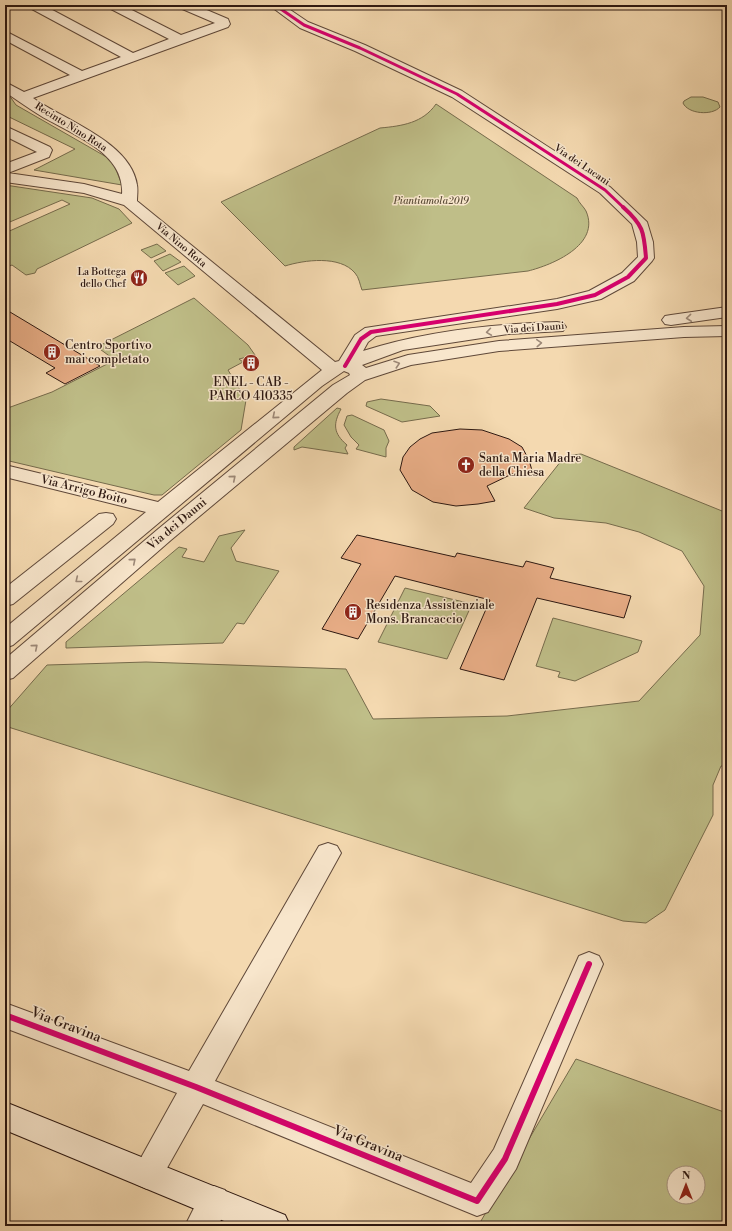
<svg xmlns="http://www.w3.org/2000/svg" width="732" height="1231" viewBox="0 0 732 1231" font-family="'Libre Bodoni',serif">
<rect width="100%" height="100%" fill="#f4d9b0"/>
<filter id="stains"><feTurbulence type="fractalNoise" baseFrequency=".005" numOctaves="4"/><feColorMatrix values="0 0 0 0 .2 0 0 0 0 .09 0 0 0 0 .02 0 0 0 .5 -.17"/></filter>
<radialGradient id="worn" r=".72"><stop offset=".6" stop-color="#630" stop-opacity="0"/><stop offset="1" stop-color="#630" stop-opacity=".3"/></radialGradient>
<g fill="#bfbe88" stroke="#766b4c" fill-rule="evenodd">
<polygon points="5,93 9,95 16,105 110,159 115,167 122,185 34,170 75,149 5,115"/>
<path d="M 691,97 L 703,97 L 718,102 L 720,107 C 712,116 688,114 683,103 L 684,101 Z"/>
<path d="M 436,104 L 577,198 C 579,203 584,207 586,211 C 601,245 552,265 528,271 L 362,290 C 360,285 359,277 355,273 C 340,255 304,260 285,266 L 221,202 L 380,128 C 402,126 423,123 436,104 Z"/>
<polygon points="5,185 92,198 119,209 132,223 37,269 35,273 26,275 12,265 5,268 5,233 70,204 62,200 5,224"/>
<polygon points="157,244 166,251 151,258 141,250"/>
<polygon points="170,254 181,262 163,271 154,261"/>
<polygon points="184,266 195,276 178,285 165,273"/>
<polygon points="194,298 248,345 255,355 239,359 243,362 228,370 246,400 241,430 162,495 154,495 5,460 5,409 52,392 115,360 97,347"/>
<polygon points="381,399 430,406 440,416 402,422 366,406 367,402"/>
<path d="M 337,408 L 341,409 C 333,424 333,433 347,445 L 345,448 L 348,454 L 302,447 L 294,450 L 294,447 Z"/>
<polygon points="352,415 384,430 389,441 386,448 386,457 356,449 359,445 351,437 344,425 347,416"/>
<polygon points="581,454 727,513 727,766 721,766 713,785 713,815 665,910 646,923 623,921 5,726 5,713 47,665 146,662 346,669 373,719 507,716 639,701 700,635 704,586 682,551 639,532 606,523 554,518 524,508 565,456"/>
<polygon points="245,530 231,548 236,561 279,571 244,624 237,623 223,643 66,648 66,642 179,547 187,549 182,557 204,562 219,536"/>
<polygon points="405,588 472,604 447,659 378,642"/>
<polygon points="553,618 631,638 642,641 638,652 575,681 558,677 560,672 536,666"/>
<path d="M 576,1059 L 724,1112 L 727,1139 L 727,1226 L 478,1226 ZM 674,1173 L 698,1173 L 698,1197 L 674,1197 Z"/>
</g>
<g fill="#e8ad86" stroke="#2d1811">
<polygon points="5,309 100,366 65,384 46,373 55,368 5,338"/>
<polygon points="460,429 482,430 509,439 522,447 529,460 533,474 512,474 487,486 495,501 478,504 456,506 433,502 412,490 400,470 403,457 410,447 420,439 432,433"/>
<polygon points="357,535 455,557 457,553 523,567 526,561 554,568 550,578 631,596 624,618 537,598 504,680 460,669 490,600 395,576 358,639 322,629 361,564 341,558"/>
</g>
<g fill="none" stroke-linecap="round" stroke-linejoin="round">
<defs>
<g id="minor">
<path d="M 28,5 L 43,5 L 133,53 L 169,39 L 109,8 L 107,5 L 122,5 L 181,35 L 215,23 L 180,8 L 178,5 L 195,5 L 228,19 L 230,24 L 228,27 L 33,98 C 64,120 131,142 137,185 C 138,190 137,196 137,201 L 335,362 L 339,361 L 355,335 L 365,328 L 557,299 L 589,291 L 622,273 L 638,257 L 637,242 L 632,224 L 600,193 L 452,97 L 355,51 L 300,28 L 269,5 L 283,5 L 308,22 L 365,45 L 462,91 L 610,187 L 647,222 L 653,242 L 654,258 L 652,261 L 634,281 L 601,299 L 557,309 L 376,336 L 368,342 L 363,351 C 425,331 492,324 557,322 L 563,323 L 566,327 L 563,331 L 508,334 L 403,350 L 362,365 L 366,368 L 408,355 L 499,341 L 684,327 L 727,326 L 727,336 L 684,337 L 499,351 L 411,365 L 365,380 L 347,393 L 171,540 L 13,678 L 5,680 L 5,659 L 157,530 L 333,385 L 350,375 L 349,373 L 344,371 L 322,386 L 13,645 L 5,648 L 5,628 L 146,512 L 5,477 L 5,465 L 158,502 L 322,370 L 124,205 L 84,193 L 5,182 L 5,164 L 37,152 L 5,136 L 5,126 L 50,147 L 52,150 L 49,157 L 8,173 L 84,184 L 122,194 C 125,152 71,134 41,116 C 28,108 17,100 5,92 L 5,82 L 24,92 L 70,75 L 5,40 L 5,31 L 82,71 L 121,57 L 30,8 Z"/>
<polygon points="727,307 727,317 671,325 665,324 662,320 665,316 671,315"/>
<polygon points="106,513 113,514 116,519 113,524 13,604 5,606 5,588 99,514"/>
<polygon points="328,843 337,846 341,853 215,1081 471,1183 494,1149 579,956 589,952 599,956 603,964 516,1169 488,1212 477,1216 203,1104 158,1184 147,1189 136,1184 132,1174 177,1093 5,1028 5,1003 189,1071 319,846"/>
<polygon points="214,1186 225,1190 230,1201 218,1226 185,1226 203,1190"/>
</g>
<polygon id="secondary" points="5,1102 285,1215 290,1226 236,1226 5,1130"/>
</defs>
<use href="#minor" stroke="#5f4839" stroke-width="2"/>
<use href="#secondary" stroke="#2d1811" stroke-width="2"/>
<use href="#minor" fill="#f8e6cc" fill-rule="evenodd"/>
<use href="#secondary" fill="#f8e6cc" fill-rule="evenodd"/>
<defs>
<polyline id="cycleway-far2" points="275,5 304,25 360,48 457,94 605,190 624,208"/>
<path id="cycleway-far1" d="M 345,366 L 361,339 L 371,332 L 557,304 L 595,295 L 628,277 L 646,258 C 644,231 643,225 623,207"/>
<polyline id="cycleway" points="5,1015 196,1087 477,1201 505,1159 589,964"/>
</defs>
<use href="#cycleway-far2" stroke="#f8e6cc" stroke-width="4.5"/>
<use href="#cycleway-far1" stroke="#f8e6cc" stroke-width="6"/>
<use href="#cycleway" stroke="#f8e6cc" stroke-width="9"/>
<use href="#cycleway-far2" stroke="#d6006c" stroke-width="3"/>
<use href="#cycleway-far1" stroke="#d6006c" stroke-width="4"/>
<use href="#cycleway" stroke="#d6006c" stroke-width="6"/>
</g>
<defs><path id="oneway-chevron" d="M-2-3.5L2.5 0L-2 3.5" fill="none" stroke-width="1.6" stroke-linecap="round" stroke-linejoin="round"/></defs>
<g stroke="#9d8978">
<use href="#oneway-chevron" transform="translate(689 318) rotate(174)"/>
<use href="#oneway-chevron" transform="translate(489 332) rotate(172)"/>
<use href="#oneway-chevron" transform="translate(539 343) rotate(-4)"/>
<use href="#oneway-chevron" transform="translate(397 364) rotate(-18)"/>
<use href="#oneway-chevron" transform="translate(275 416) rotate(140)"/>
<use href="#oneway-chevron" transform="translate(233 478) rotate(-40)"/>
<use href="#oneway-chevron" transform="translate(133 561) rotate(-40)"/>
<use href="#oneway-chevron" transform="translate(78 580) rotate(141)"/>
<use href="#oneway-chevron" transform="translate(35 647) rotate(-40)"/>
</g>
<defs>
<symbol id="restaurant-disc" viewBox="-11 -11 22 22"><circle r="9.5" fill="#8f2418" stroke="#f8e6cc"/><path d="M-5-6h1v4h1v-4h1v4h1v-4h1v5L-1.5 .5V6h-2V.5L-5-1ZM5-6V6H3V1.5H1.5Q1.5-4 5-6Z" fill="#fff"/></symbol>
<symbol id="building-disc" viewBox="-11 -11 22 22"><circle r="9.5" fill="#8f2418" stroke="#f8e6cc"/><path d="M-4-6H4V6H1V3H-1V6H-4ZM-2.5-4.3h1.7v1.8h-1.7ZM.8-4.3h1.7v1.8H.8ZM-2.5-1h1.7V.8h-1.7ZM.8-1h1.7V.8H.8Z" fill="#fff"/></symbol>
<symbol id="church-disc" viewBox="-11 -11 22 22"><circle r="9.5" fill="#8f2418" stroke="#f8e6cc"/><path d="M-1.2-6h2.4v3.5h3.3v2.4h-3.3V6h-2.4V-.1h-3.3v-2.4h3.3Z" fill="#fff"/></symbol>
</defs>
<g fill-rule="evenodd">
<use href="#restaurant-disc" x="129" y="268" width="20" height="20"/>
<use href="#building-disc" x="42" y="342" width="20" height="20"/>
<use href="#building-disc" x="241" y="353" width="20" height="20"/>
<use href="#church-disc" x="456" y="455" width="20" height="20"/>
<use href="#building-disc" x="343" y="602" width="20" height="20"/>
</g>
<g text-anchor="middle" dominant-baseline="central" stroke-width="3" stroke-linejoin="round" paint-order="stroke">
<g font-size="10" fill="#2d1811" stroke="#f8e6cc">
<text transform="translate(71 127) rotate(32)">Recinto Nino Rota</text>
<text transform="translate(582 165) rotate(34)">Via dei Lucani</text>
<text transform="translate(181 245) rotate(40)">Via Nino Rota</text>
<text transform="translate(534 328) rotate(-4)">Via dei Dauni</text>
</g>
<g font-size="10" font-style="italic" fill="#594a35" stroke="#f8e6cc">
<text x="431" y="201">Piantiamola2019</text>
</g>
<g font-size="10" fill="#2d1811" stroke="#f8e6cc" text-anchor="end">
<text x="126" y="272">La Bottega<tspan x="126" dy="12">dello Chef</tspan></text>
</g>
<g font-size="12" fill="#2d1811" stroke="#f8e6cc" text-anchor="start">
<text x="65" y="345">Centro Sportivo<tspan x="65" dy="14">mai completato</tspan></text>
<text x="251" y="382" text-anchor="middle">ENEL - CAB -<tspan x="251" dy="14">PARCO 410335</tspan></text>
<text x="479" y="458">Santa Maria Madre<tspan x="479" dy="14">della Chiesa</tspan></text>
<text x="366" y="605">Residenza Assistenziale<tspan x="366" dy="14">Mons. Brancaccio</tspan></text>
</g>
<g font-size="12" fill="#2d1811" stroke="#f8e6cc">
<text transform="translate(84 490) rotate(14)">Via Arrigo Boito</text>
<text transform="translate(177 524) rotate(-40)">Via dei Dauni</text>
</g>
<g font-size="14" fill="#2d1811" stroke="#f8e6cc">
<text transform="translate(66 1025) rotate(21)">Via Gravina</text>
<text transform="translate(368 1144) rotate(22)">Via Gravina</text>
</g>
</g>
<rect width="732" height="1231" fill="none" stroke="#f4d9b0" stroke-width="20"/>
<rect x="6" y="6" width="720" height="1219" fill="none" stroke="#2d1811" stroke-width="2"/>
<rect x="10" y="10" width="712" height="1211" fill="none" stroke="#2d1811"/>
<g transform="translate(686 1185)"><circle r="19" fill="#f8e6cc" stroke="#a79481"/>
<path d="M0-3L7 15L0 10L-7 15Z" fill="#8f2418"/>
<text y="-6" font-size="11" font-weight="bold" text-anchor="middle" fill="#2d1811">N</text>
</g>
<rect width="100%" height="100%" filter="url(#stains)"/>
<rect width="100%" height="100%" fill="url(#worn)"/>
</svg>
